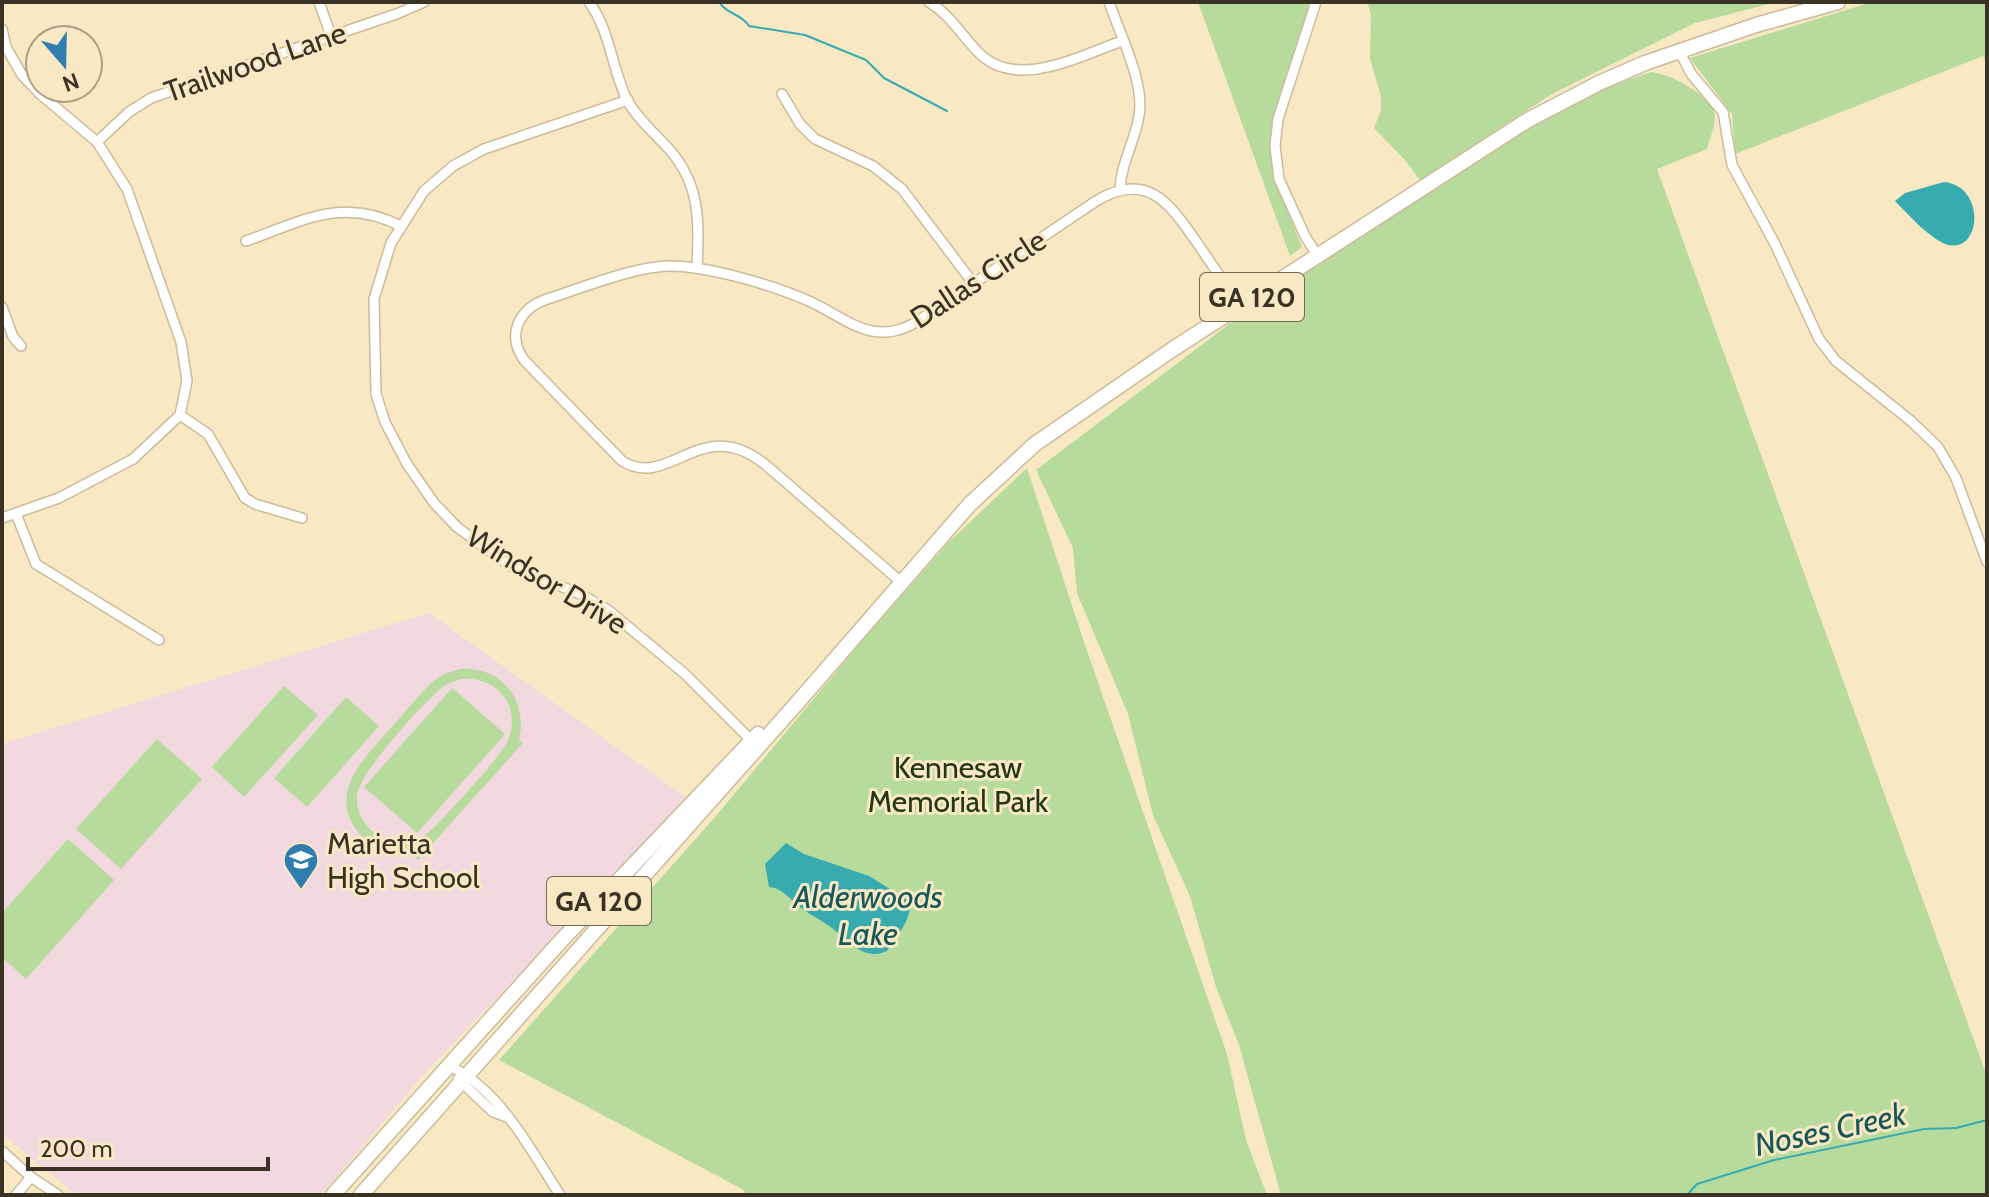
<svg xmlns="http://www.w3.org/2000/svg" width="1989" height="1197" viewBox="0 0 1989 1197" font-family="Cabin,sans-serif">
<rect width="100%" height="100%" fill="#f8e8c4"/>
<polygon fill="#f2d8df" points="429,613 688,799 424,1074 321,1195 79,1195 73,1192 2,1134 2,744"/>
<g fill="#b7db9c" fill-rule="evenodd">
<polygon points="1198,2 1309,2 1305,21 1273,119 1271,157 1274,178 1302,247 1290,256"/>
<polygon points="1367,2 1777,2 1695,23 1552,94 1420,180 1404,159 1374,128 1381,110 1381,96 1370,59 1371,14"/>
<polygon points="1872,2 1987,2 1987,66 1983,56 1735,154 1732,114 1690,58"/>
<path d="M 1651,72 C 1669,73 1708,94 1714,111 C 1717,123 1710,137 1707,149 L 1657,169 L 1987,1076 L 1987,1195 L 1281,1195 L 1239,1045 L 1216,987 L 1190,896 L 1153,815 L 1128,714 L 1077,593 L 1073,548 L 1036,470 L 1236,319 L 1345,247 L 1528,129 L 1613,85 Z"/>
<polygon points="1027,468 1084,642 1227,1054 1246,1140 1267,1195 746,1195 744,1190 499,1060 716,816 866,636 949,542"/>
<path d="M 460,669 C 502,666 528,700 519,740 L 523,743 L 418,860 L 409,852 C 390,853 372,848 359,833 C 326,793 365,757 391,728 C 405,712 418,696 432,682 L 444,674 ZM 461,679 C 478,678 493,682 504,697 C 513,708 514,724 509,738 C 503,755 446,816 430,831 C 401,857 354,833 357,795 C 359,773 421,706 439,690 C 446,684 453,681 461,679 Z"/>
<polygon points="284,686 318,715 244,797 212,767"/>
<polygon points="452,688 505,734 417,833 364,787"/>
<polygon points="346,697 379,726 307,807 274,778"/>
<polygon points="157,739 202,779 121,869 76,829"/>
<polygon points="68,839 114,880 26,979 2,957 2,913"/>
</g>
<g fill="#37abb0">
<path d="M 1944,182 C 1989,187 1980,260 1943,243 C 1925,234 1909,215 1895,201 L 1905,193 Z"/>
<path d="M 786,843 L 804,854 L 869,876 L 909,901 C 914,917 896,937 887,951 C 864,962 848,940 832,928 C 820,919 806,913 795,903 C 786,895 781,888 769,887 L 765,864 Z"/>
</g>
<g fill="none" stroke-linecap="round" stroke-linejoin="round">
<g stroke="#37abb0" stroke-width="2">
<path d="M 719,2 C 726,14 742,14 749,26 L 805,35 L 866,60 L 884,78 L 947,111"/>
<polyline points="1687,1195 1697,1184 1774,1160 1924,1129 1956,1128 1987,1120"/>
</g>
<defs>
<g id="minor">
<polyline points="319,2 331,36"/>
<path d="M 589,2 C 610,30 612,69 627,100 C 637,118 653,132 667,147 C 701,183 699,222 697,268"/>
<path d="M 929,2 C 949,14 961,34 977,51 C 1015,92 1079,56 1122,41"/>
<path d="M 1109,2 C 1120,35 1145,82 1139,116 C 1135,141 1121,163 1120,189"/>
<polyline points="1316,2 1278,119 1275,146 1279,179 1305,236 1317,255"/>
<polyline points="2,29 6,47 22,75 39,93 97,142 127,189 181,342 187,381 180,415 133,459 59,498 2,518"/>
<polyline points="1679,51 1692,75 1723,112 1732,165 1775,244 1819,339 1836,361 1911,421 1938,447 1956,478 1987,562"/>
<polyline points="782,94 800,124 815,139 873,166 902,189 973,283"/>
<polyline points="628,100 484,149 453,166 424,191 391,243 374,299 376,394 385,422 407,464 434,503 457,527 510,566 580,594 608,610 685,674 753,742"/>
<polyline points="97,142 129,112 151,98 399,13 424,2"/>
<path d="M 246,241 C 303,221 342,196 401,226"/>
<polyline points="2,307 13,337 21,346"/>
<polyline points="180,415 208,434 245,498 255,504 302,518"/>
<polyline points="16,514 36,564 159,640"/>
<path d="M 901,582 L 767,466 C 702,411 670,491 622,461 L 524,360 C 506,334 519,309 547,299 C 582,288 635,266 670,266 C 709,266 776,286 811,302 C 831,311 851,327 872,331 C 890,334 903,330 918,321 L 1096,201 C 1148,170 1170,204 1198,244 C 1212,265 1226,285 1240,305"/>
<path d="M 450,1066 C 502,1092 529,1148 560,1195"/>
<polyline points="458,1079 493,1112 507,1117"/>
<polyline points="2,1151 31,1177 58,1195"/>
<polyline points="16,1195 31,1177"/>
</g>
<g id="trunk">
<polyline points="333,1195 558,944 758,734"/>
<polyline points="361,1195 798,702 970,504 1035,444 1173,349 1528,120 1599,83 1645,63 1756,25 1838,2"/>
</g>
</defs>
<use href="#minor" stroke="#cbbb99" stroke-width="12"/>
<use href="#trunk" stroke="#cbbb99" stroke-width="17"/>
<use href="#minor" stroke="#fff" stroke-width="9"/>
<use href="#trunk" stroke="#fff" stroke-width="14"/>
</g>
<defs>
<symbol id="school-pin" viewBox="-11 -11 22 30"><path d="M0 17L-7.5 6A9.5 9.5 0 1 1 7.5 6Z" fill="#307db0" stroke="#f8e8c4"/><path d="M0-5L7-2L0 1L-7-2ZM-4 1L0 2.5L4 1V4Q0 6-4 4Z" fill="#fff"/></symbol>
</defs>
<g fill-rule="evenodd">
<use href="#school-pin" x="281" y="840" width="40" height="54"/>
</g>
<g text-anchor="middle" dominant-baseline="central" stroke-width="6" stroke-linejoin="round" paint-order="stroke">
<g fill="#f8e8c4" stroke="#736955" stroke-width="2">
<rect x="1200" y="273" width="104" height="48" rx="6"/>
<rect x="547" y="877" width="104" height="48" rx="6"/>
</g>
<g font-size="28" font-weight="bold" fill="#3a3325">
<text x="1252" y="297">GA 120</text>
<text x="599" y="901">GA 120</text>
</g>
<g font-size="30" fill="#3a3325" stroke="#f8e8c4">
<text transform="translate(255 62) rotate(-19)">Trailwood Lane</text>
<text transform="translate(978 279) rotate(-33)">Dallas Circle</text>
<text transform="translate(547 580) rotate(31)">Windsor Drive</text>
</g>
<g font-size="30" fill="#243714" stroke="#f8e8c4">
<text x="958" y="767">Kennesaw<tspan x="958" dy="34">Memorial Park</tspan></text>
</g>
<g font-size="30" fill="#3a3325" stroke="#f8e8c4" text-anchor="start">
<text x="327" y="843">Marietta<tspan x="327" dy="34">High School</tspan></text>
</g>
<g font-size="32" font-style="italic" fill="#17575a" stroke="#f8e8c4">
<text x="868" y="896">Alderwoods<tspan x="868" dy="37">Lake</tspan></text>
<text transform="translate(1830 1129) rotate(-12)">Noses Creek</text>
</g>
</g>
<rect width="1989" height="1197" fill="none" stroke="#3a3325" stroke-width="8"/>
<g transform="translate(64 64) rotate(160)"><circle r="38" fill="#f8e8c4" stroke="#aca084" stroke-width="2"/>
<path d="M0-6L14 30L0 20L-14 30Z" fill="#307db0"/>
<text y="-12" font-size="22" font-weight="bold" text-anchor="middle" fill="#3a3325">N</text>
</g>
<path d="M28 1157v12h240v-12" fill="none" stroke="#3a3325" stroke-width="4"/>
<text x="40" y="1157" font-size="24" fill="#3a3325" stroke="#f8e8c4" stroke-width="6" paint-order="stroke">200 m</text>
</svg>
